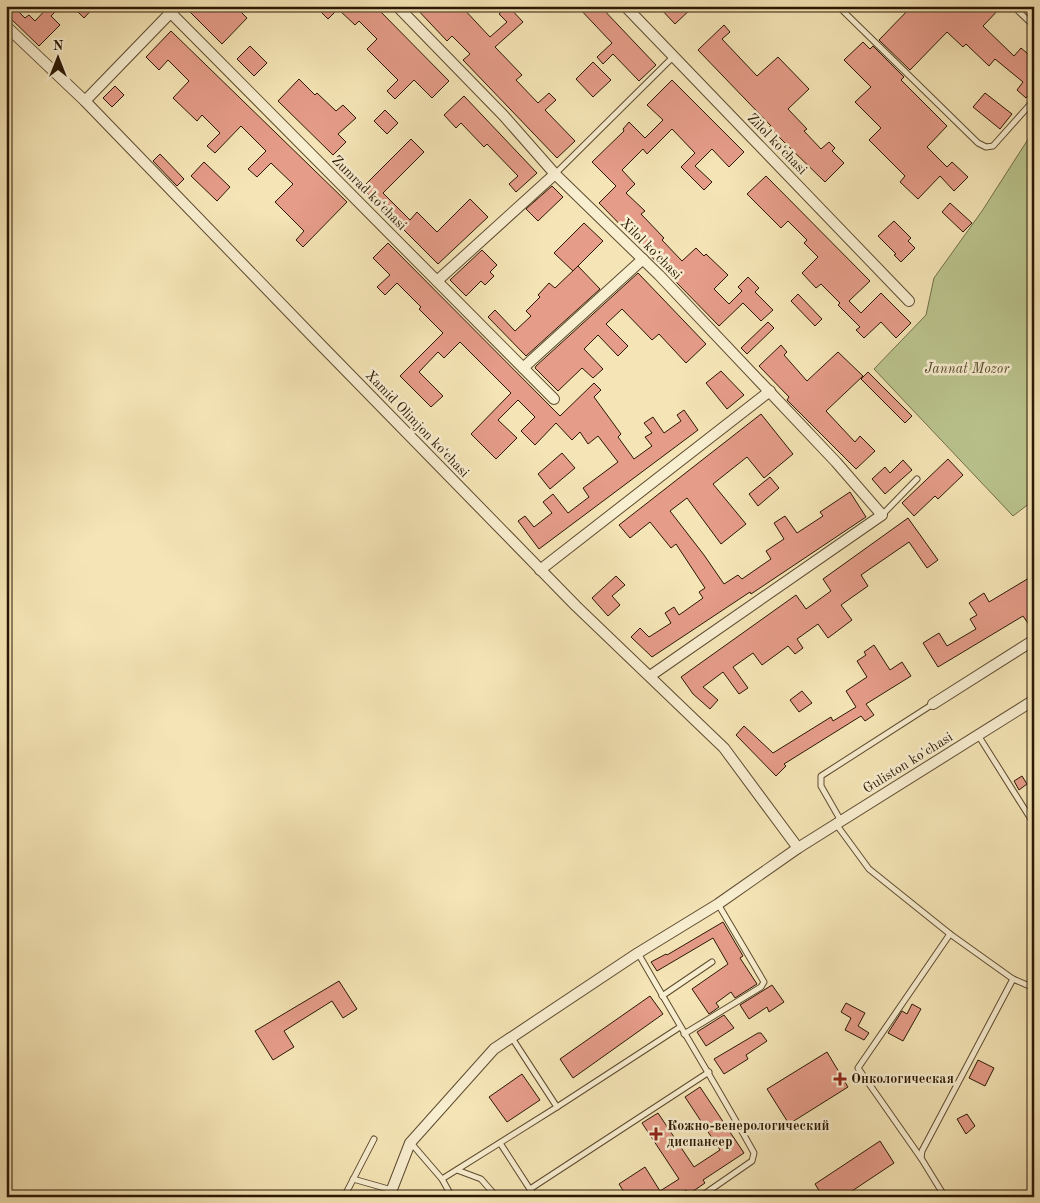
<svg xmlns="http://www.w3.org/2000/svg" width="1040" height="1203" viewBox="0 0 1040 1203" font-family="'Old Standard TT',serif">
<rect width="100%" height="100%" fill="#f5e5b6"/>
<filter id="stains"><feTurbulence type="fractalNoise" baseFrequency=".004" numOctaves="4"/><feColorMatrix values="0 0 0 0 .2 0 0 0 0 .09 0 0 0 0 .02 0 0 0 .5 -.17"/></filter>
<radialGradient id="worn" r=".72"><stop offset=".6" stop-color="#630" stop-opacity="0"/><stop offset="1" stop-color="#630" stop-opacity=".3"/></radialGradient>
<polygon fill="#bbc58e" stroke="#736e49" points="1034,130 1034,509 1030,503 1013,516 874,369 926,315 934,278 982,211"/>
<g fill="#e59c89" stroke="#2b1804">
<polygon points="6,6 13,6 25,18 29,15 35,21 49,6 61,6 51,16 60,25 39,46 6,14"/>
<polygon points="72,6 95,6 84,18"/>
<polygon points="194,6 235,6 247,18 222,44 189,11"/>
<polygon points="315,6 375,6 449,81 432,98 414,80 395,99 387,91 398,80 367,49 377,39 359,21 355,25 338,9 328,19"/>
<polygon points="414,6 446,6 451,11 456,6 461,6 490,37 507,22 499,14 508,6 523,22 495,47 522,75 516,80 538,103 549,93 556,100 545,110 575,141 557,158 463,60 470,54 452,36 447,41"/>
<polygon points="577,6 600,6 656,65 639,81 613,54 603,64 597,57 612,43"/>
<polygon points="658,6 694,6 675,24"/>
<polygon points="912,6 1002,6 983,26 1014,56 1021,48 1034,59 1034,71 1029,76 1034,80 1034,89 1026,98 1017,90 1023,82 995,59 989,66 966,44 963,47 947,32 910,70 879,40"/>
<polygon points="724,25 730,32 722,39 757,76 778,57 809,89 788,109 807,129 804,131 821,149 829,142 835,148 832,151 844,163 825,182 788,146 769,127 771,126 698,50"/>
<polygon points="171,31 347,202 303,247 296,240 304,231 275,202 293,184 271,163 257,177 248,169 266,151 241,126 215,153 207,146 220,133 202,115 197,121 173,98 189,81 168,60 159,70 146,57"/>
<polygon points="863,42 870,49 873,46 904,77 901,80 947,126 927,147 947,167 952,162 968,177 954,191 940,176 918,199 900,182 905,176 869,140 881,128 855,102 871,87 844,60"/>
<polygon points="250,46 267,63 254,76 237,59"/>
<polygon points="593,62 611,80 593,97 576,79"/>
<polygon points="299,79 315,95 317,93 336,111 343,105 356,118 338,134 346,142 333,155 278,101"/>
<polygon points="672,80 744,152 729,167 712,149 695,166 712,182 704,190 681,167 695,153 672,129 647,154 643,149 622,170 635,184 626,193 645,211 641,214 664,238 662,240 682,261 696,248 704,256 706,254 728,275 714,289 729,304 742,291 738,287 748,277 759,288 755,292 773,310 761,321 743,303 719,326 599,203 616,186 592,162 624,131 623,129 629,122 645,138 663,120 647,105"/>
<polygon points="115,86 124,95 112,107 103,98"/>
<polygon points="985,93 1012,114 1000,129 973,107"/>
<polygon points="464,96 537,173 516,192 509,184 518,176 487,144 484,147 461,123 456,128 444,115"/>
<polygon points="385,110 398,123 387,134 374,121"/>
<polygon points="411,139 424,152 383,193 410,220 417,212 437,232 470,199 488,217 438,264 362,188"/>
<polygon points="160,154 184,179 177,186 153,161"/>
<polygon points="204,162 230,187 217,201 191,176"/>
<polygon points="766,176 870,281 849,301 861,313 881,293 911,323 896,338 881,322 864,338 856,330 860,327 838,305 840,303 821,284 816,288 802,273 818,257 804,243 807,240 788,221 781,228 747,194"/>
<polygon points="552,186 563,197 538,221 526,209"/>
<polygon points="950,203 972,223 963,232 942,212"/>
<polygon points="894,221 911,238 908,241 915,248 901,262 894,255 896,254 878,236"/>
<polygon points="584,223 603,241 573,271 554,253"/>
<polygon points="388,243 560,416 594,383 601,390 594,397 621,434 618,437 634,459 652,446 645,437 652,433 644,423 653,417 664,433 681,421 677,415 684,410 698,430 539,549 518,521 525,516 534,527 552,513 543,502 553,494 568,513 589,497 583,488 618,462 598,436 588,444 580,432 572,440 556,423 535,445 521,431 535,417 518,400 498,420 517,438 496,459 471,434 511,393 460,342 444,358 438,352 419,372 443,396 431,407 400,376 443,333 419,309 421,307 397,283 385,295 377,287 390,275 373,258"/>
<polygon points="482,250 497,265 490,272 494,276 485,285 481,281 466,296 450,280"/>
<polygon points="578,266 600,289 526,356 488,317 495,310 515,331 531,316 526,311 540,297 538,295 549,283 555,288"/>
<polygon points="638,273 706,344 686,363 659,334 652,340 622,309 606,324 628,346 618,356 598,335 584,349 603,369 593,378 582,368 558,391 535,368 536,366"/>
<polygon points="798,294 822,319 815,326 791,301"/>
<polygon points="768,322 774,328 747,354 741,348"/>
<polygon points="781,345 787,352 784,355 807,381 838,352 863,376 826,411 855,442 860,436 875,451 856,469 787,400 789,397 759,366"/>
<polygon points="721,371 744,395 727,409 706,383"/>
<polygon points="868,372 912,416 905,423 861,379"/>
<polygon points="761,414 793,454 764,478 747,457 713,484 746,524 721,544 687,498 670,511 704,555 724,584 738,575 742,579 771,559 766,551 784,539 774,523 785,516 797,533 823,516 820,512 850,492 866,517 751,594 750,592 652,657 631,637 640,628 649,637 671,623 665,613 674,607 679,615 703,598 699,592 705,588 676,544 671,548 650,522 630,538 619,525"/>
<polygon points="562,453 575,468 550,489 538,474"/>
<polygon points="948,459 963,475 938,499 935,496 914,516 902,503"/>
<polygon points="903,460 912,470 885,494 872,479 885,467 890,473"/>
<polygon points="770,477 779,488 758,506 749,494"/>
<polygon points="908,518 938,560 927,568 909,542 861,575 868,586 841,605 852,620 828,638 818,624 797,639 803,648 795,654 788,646 762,665 753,653 733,667 748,688 739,694 723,672 703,687 718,700 710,709 693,694 681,677 796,595 806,609 831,591 823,579"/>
<polygon points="1034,575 1034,632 1023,616 938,667 923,643 939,633 947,646 976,629 970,619 977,615 969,603 984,593 989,602"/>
<polygon points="616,576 625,585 612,596 620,605 608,616 592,598"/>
<polygon points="874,645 890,670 902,662 911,676 866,704 874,715 865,721 861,716 784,764 786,766 776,776 736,735 744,726 773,753 831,717 833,721 856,707 846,691 867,677 857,661 866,655 864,652"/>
<polygon points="802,691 812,703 799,712 790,700"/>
<polygon points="1022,776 1027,784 1019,790 1014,781"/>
<polygon points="723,922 743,956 740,958 757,984 735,998 731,992 716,1003 719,1007 709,1014 692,989 728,964 713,938 657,971 651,962 666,954 667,955"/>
<polygon points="339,981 357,1009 343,1018 332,1001 284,1031 294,1047 273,1060 255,1031"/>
<polygon points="772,985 784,1002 769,1012 767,1007 749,1019 740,1005"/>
<polygon points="650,996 663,1014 573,1078 560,1059"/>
<polygon points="846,1003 865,1013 858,1026 869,1033 864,1040 845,1030 851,1018 841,1012"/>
<polygon points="912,1004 921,1009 903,1041 888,1033 902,1011 907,1014"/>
<polygon points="724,1015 734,1028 706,1046 697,1032"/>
<polygon points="758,1033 761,1033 767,1041 746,1055 748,1059 724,1074 714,1059"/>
<polygon points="827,1052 848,1087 789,1124 767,1089"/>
<polygon points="978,1060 994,1068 985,1086 969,1078"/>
<polygon points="522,1074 540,1100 507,1122 489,1097"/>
<polygon points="700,1087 744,1153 703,1180 705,1183 689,1194 686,1190 675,1197 627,1197 619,1184 645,1167 660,1191 679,1179 642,1123 658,1113 694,1167 720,1150 685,1097"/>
<polygon points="967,1114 975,1126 966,1134 957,1119"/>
<polygon points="880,1141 894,1163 843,1197 823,1197 815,1184"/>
</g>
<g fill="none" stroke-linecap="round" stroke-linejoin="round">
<defs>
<g id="lane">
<polyline points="838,6 978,143 986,147 993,146 1034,100"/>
<polyline points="1013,6 1034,26"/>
<polyline points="555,174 673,57"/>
<polyline points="882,515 917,479"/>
<polyline points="978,735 1034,824"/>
<polyline points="841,821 821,786 821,776 933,704"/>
<polyline points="836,824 869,869 950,934 1013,979 1034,988"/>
<path d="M 638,953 C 676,1020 717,1086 754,1153 L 752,1161 L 700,1197"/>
<polyline points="662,996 712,962"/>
<polyline points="684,1034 761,987 764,982 718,904"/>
<polyline points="512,1038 557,1107 680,1027"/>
<polyline points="411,1143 442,1179 452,1197"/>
<polyline points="500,1143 535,1197"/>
<polyline points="921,1158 858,1068 950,934"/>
<polyline points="457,1170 481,1179 495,1195"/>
<polyline points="353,1179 392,1190"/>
<polyline points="442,1179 557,1107"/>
<polyline points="530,1189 709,1072"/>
<polyline points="344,1197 374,1139"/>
<polyline points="945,1197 921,1158 922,1151 1013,979"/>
</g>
<g id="street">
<polyline points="164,6 554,399"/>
<polyline points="397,6 504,116 555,174 659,275 836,462 882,515 650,676"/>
<polyline points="625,6 909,301"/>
<polyline points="6,26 85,101 318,342 576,606 724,748 798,848"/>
<polyline points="85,101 177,6"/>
<polyline points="437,281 555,174"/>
<polyline points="523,368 643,259"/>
<polyline points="540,570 770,391"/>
<polyline points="933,704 1034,640"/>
<polyline points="389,1197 410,1143 494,1049 638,953 718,904 798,848 1034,700"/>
</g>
</defs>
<use href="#lane" stroke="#5e4b30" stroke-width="7"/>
<use href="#street" stroke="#5e4b30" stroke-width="12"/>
<use href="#lane" stroke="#f8eed0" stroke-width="5"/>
<use href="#street" stroke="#f8eed0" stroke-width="10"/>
</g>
<g fill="#8f2418" stroke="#f8eed0" stroke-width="2">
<path d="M837.5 1071.5h5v5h5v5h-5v5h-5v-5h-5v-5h5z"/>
<path d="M653.5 1126.5h5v5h5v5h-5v5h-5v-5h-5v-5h5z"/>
</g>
<g text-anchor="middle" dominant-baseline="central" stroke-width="5" stroke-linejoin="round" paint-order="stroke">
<g font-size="14" fill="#2b1804" stroke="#f8eed0">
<text transform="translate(777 144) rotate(46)">Zilol koʻchasi</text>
<text transform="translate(369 193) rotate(45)">Zumrad koʻchasi</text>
<text transform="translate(651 249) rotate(45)">Xilol koʻchasi</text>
<text transform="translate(417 424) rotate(46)">Xamid Olimjon koʻchasi</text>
<text transform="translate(908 763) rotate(-32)">Guliston ko'chasi</text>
</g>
<g font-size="14" font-style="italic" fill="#564c2d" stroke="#f8eed0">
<text x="967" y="369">Jannat Mozor</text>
</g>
<g font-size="14" font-weight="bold" fill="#2b1804" stroke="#f8eed0" text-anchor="start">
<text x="851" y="1079">Онкологическая</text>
<text x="667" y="1126">Кожно-венерологический<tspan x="667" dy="16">диспансер</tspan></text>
</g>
</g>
<rect width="1040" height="1203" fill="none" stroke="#f5e5b6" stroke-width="25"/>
<rect x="8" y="8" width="1025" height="1188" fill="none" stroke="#2b1804" stroke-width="2.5"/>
<rect x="12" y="12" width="1015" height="1178" fill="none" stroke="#2b1804"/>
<g transform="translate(58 58)" stroke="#f8eed0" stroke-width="4" paint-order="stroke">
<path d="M0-4L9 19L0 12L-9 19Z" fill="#2b1804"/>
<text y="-8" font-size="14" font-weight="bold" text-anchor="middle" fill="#2b1804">N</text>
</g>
<rect width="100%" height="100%" filter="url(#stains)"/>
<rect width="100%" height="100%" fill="url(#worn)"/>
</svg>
